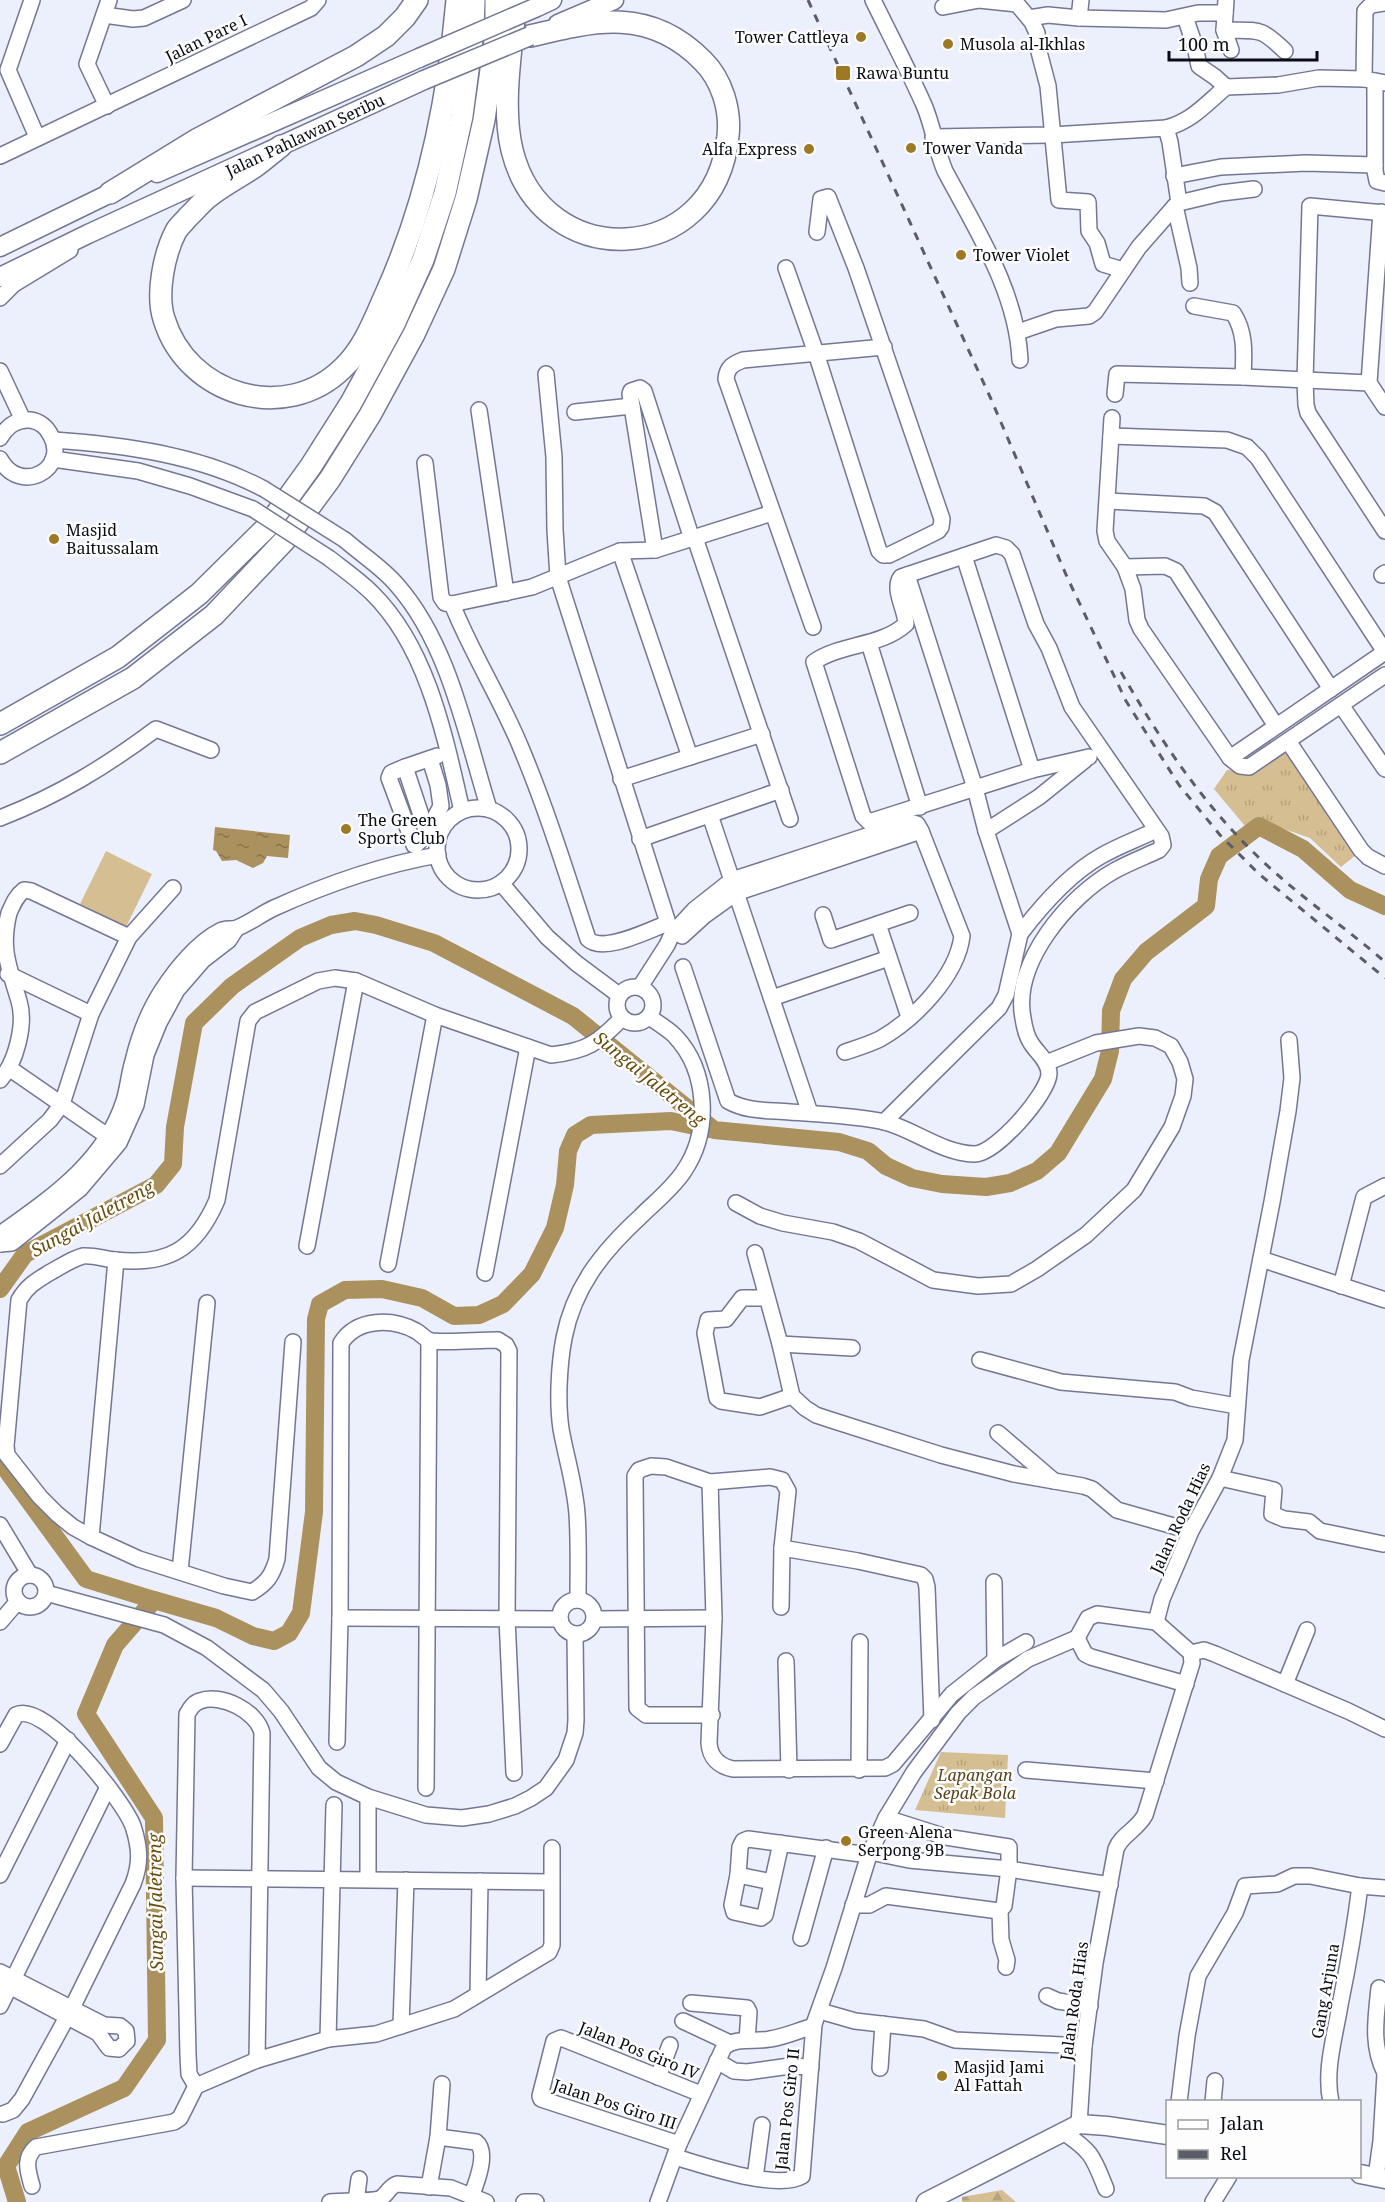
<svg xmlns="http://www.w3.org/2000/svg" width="1385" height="2202" viewBox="0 0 1385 2202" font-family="'Noto Serif',serif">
<defs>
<pattern id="grass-tufts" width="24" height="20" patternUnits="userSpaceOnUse" patternTransform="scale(1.5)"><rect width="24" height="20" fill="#d5bf92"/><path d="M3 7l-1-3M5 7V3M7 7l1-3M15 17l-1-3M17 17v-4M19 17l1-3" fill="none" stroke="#b6a37d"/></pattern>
<pattern id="forest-firs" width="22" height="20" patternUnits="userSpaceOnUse" patternTransform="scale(1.5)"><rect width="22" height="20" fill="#d5bf92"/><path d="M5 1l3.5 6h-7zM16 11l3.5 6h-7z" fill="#b6a37d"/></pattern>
<pattern id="water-ripples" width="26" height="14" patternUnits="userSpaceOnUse" patternTransform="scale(1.5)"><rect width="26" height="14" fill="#aa915e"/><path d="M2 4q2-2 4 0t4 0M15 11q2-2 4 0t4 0" fill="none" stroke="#89754c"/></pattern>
</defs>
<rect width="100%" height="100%" fill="#eceffc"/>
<g fill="url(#grass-tufts)">
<polygon points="1287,749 1356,855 1341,867 1310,838 1261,821 1245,826 1214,789 1227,770 1252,772"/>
<polygon points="941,1752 1008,1755 1005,1818 915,1810"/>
</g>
<polygon fill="url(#forest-firs)" points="1002,2190 1016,2202 962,2202 962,2197"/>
<polygon fill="#d5bf92" points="106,851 152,874 126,927 80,904"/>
<polygon fill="url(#water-ripples)" points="215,827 290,835 288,858 267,856 263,863 253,868 236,860 222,861 216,851 213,850"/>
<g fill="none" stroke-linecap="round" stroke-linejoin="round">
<g stroke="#aa915e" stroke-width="18">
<polyline points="0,1289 25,1254 156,1185 173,1164 175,1127 194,1023 232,986 300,938 331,925 355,921 376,925 434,943 573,1016 714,1130 839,1142 868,1151 886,1166 912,1178 942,1184 986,1187 1010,1183 1037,1171 1058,1153 1103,1079 1110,1051 1111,1011 1123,979 1146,952 1206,906 1209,879 1219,856 1259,826 1303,849 1350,890 1385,906"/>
<polyline points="0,1461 86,1579 154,1600 115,1645 86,1714 154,1818 157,2040 124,2088 28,2132 6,2166 17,2202"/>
<polyline points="154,1600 216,1618 253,1636 274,1641 289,1633 301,1613 314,1512 316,1319 320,1304 345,1290 382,1289 422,1298 454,1316 479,1315 503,1304 532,1274 555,1228 565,1185 568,1151 575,1135 591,1125 671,1121 709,1129"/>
</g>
<defs>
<g id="minor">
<polyline points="32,0 8,70 37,137"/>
<path d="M 873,0 C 890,35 908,69 924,105 C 933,126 936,150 945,171 C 977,231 1017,292 1020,360"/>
<polyline points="1226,0 1224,30 1231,50"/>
<polyline points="943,7 979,0 1017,4 1032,22 1037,33 1038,48 1048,86 1059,200 1088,202 1089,231 1097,243 1103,264 1123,270"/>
<polyline points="104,15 133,19 144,18 183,0"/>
<polyline points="1185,17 1195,46 1199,66 1215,77 1226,87"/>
<polyline points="1029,18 1048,15 1079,18 1166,20 1198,13 1225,13"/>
<polyline points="1079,18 1081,0"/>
<path d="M 1224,30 C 1259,31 1259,26 1285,51"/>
<polyline points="1364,79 1365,11 1371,5 1385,3"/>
<polyline points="1375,81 1375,171 1377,181 1385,183"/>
<polyline points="107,106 87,64 109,0"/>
<polyline points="1166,128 1170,142 1179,203 1175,206 1189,268 1190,283"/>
<path d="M 933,137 L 1052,135 L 1166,128 C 1192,121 1206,104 1226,87 L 1278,85 L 1319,78 L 1364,79 L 1385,83"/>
<polyline points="0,156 311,8 318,0"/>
<polyline points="1174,176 1221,167 1306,163 1375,165"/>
<polyline points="1179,203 1221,193 1254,189"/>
<polyline points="1381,212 1369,383 1385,407"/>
<polyline points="1385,213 1310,206 1305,381 1306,405 1308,413 1385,531"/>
<polyline points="786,268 816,353 879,551 883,555 889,555 938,531 941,527 942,519 856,268 828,197 821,199 817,232"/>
<polyline points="0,298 14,284 70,250"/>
<path d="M 1194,306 L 1233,313 C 1246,332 1244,355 1243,377"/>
<polyline points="1018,332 1056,319 1089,316 1095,312 1139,247 1175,206"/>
<polyline points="0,371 23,420"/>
<polyline points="1115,394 1117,374 1243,377 1369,383"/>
<polyline points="479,410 506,593"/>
<polyline points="575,412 632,406"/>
<polyline points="1112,418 1105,531 1107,541 1125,567 1133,589 1137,620 1141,629 1230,758 1240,766 1249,767 1385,675"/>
<polyline points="1111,436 1227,440 1247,447 1258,458 1385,652"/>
<path d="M 0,438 C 7,426 16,419 30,420 C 39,421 47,427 51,436 C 69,469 20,496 0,459"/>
<path d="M 54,440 C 125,445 200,455 264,489"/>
<polyline points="53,459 138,471 190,486 253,509"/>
<path d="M 425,463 L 441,597 L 445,603 L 452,604 C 472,654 501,699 521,748 C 547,810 567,875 588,939 C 603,954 649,930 668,923 L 558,577 L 555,530 L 554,457 L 546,374"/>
<polyline points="1108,501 1204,506 1215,512 1331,689"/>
<polyline points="695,538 790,819"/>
<path d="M 345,540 C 362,555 383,568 397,585 C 449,644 466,735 489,809"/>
<polyline points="655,550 630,394 631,391 640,388 644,391 692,539"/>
<polyline points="620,551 690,757"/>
<polyline points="964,556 1032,770"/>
<path d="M 329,558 C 343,569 359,580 372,593 C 428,648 445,737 462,811"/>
<polyline points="1125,567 1165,566 1176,571 1276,726"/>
<polyline points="1382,575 1385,573"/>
<polyline points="452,604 532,587 620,551 655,550 772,513"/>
<path d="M 813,627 L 726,379 C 727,367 733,364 743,360 L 884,347"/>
<polyline points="869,643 920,807"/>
<polyline points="1341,705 1385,769"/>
<polyline points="1288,741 1361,850 1368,857 1385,866"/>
<polyline points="1230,758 1385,652"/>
<polyline points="405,767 391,773 389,778 414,845 416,845 427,833 441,806 438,785 430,759"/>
<polyline points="621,779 762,734"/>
<circle cx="478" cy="849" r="41"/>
<polyline points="710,815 810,1113"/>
<path d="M 0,818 C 59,795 105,767 156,729 L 211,750"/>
<polyline points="986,831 1039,797 1085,760"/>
<polyline points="427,833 405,767 437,756"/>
<polyline points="640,839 781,790"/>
<polyline points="501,883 547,937 576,963 619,995"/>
<polyline points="823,915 831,940 910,913"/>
<polyline points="878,924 909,1017"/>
<path d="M 1020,934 C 1042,905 1069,874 1101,856 C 1118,846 1138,839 1156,830"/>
<polyline points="682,936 704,916 736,893 921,831"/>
<path d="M 683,967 L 728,1101 C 748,1112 768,1110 790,1112 C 818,1114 858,1116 885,1122 C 915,1130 942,1153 974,1154 C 995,1155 1048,1094 1049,1074 C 1049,1061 1037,1053 1031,1043 C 1027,1037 1024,1025 1023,1018 C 1012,963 1069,896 1114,871 C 1128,863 1144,857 1159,850 L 1163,845 L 1161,836 L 1072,707 L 1049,648 L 1036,624 L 1012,554 L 1006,548 L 996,545 L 901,577 C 892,589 906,610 906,624 C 881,647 841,643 814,662 L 863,816 L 869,822 L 1032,770 L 1089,757"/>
<polyline points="8,974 91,1014"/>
<circle cx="635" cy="1005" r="18"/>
<path d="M 640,987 L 667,945 L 672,934 L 694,910 L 732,880 L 888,829 L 913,823 L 917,824 L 921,831 L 962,936 C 957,976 915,1019 880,1039 C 870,1044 857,1048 845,1052"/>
<polyline points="772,998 889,958"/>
<polyline points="9,1068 116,1142"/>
<path d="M 0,1080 C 16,1063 26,1024 19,1001 C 9,967 0,949 9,913 C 13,904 16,896 24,890 L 31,891 L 129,937"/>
<polyline points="884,1122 999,1008 1006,995 1020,934 986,831 975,788 907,575"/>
<polyline points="0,1166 50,1120 62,1104 91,1014 129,937 173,888"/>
<polyline points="736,1203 760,1216 783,1223 833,1232 859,1241 933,1280 978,1286 1011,1284 1037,1269 1086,1235 1134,1190 1172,1127 1183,1096 1185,1079 1180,1062 1171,1046 1155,1038 1139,1036 1096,1043 1046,1063"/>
<path d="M 0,1244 L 3,1232 C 52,1197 105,1161 124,1101 C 128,1088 129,1074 133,1061 C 139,1036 149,1010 163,989 C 176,969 198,942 220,931 C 225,928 232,930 237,928 C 250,923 261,914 274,908 C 327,884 381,865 438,855"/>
<polyline points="0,1244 12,1243 80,1189 119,1143 136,1105 146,1055 159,1023 177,990 203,960 229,940 236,929"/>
<polyline points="307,1246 356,981"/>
<polyline points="755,1253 780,1344 792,1396 805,1408 816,1415 828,1419 941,1455 1014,1474 1083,1486 1092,1489 1117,1510 1191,1531"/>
<polyline points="1261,1259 1385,1300"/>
<polyline points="388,1264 435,1015"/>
<polyline points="485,1273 528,1047"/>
<polyline points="1341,1286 1364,1197 1385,1186"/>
<polyline points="767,1298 742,1298 726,1319 708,1320 705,1333 717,1398 721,1401 760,1407 792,1396"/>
<path d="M 293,1342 L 277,1559 C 272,1576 267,1583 252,1592 L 224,1586 L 139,1559 L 91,1537 L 73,1527 L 57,1514 L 40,1497 L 7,1455 L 6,1446 L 19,1300 C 27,1286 36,1281 49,1273 C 59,1268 71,1259 83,1256 C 93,1255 105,1259 115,1260 C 168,1266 196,1249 217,1200 L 248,1021 L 255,1012 L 318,981 L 335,978 L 356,981 L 435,1015 L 551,1055 C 587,1051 598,1043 622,1018"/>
<polyline points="780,1344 852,1348"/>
<polyline points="980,1360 1061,1382 1175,1392 1191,1398 1237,1406"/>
<polyline points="998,1433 1054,1481"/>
<polyline points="1220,1478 1274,1490 1272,1514 1284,1519 1309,1522 1320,1531 1383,1544"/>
<path d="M 710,1482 L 714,1618 L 709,1743 C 710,1758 719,1766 733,1769 L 885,1768 L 893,1764 L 952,1694 L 995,1660 L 1026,1642"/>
<polyline points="0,1525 30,1575"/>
<polyline points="91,1537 116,1260"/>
<polyline points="782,1548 858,1561 921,1575 925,1579 927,1587 932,1720"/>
<polyline points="180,1571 207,1303"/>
<circle cx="30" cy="1591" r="16"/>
<polyline points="994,1582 995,1660"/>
<polyline points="46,1593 164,1625 207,1648 263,1690 281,1711 319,1768 336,1782 368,1797 426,1815 462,1818 489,1814 515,1806 531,1798 546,1788 566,1760 575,1733 576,1720 575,1634"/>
<path d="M 578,1600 C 578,1572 579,1542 577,1514 C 575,1485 566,1457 561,1429 C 557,1402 559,1365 564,1338 C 574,1287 602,1252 640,1217 C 655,1202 672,1189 684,1171 C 711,1131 708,1071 675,1036 C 668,1029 658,1023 649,1017"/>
<circle cx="577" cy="1617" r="17"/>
<polyline points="340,1618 560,1619"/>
<polyline points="594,1619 714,1618"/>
<polyline points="0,1622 18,1601"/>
<polyline points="1156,1622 1162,1599 1191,1531 1220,1478 1235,1440 1241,1360 1272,1202 1288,1111 1292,1078 1289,1040"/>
<polyline points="1077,1638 1085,1654 1091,1657 1186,1684"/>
<polyline points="1191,1653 1204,1650 1215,1654 1348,1711 1385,1729"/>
<polyline points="786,1661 789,1770"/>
<polyline points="1285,1684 1307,1630"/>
<polyline points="712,1715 646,1715 637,1708 635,1476 639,1470 651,1466 666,1467 710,1482 770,1477 782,1480 788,1491 782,1548 781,1607"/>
<path d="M 337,1742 L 340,1618 L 341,1343 C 357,1318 392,1318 416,1331 C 422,1334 425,1340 432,1341 C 453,1343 476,1340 498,1340 L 506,1345 L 509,1351 L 507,1618 L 514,1773"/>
<path d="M 0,1744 L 16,1715 C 45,1700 123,1800 133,1826 C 140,1848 141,1863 133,1884 L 72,2008 L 22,2099 L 13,2110 L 3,2114"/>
<polyline points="859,1770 860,1642"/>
<polyline points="1026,1770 1156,1781"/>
<polyline points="426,1788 429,1341"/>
<polyline points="781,1843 765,1915 761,1918 734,1912 732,1905 738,1875 740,1847 743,1841 748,1839 869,1855"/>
<polyline points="870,1852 909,1860 1009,1869 1110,1885"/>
<polyline points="0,1875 68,1740"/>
<polyline points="738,1875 772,1882"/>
<polyline points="184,1878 550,1882"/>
<polyline points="368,1879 368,1797"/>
<polyline points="853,1905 869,1905 886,1896 999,1911 1004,1906 1009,1869 1009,1847 946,1837 886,1818"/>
<polyline points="1000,1911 1001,1940 1007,1960 1006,1967"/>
<polyline points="801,1938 826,1848"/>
<polyline points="0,1972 104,2025 120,2026 126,2031 127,2041 119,2049 109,2048 98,2033 0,1981"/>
<path d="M 1379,1988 C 1376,2018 1371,2045 1385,2073"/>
<polyline points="478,1994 480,1881"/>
<polyline points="1047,1996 1058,2001 1090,2006"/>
<polyline points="691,2003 747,2008 749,2012 747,2040"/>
<polyline points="0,2006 108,1787"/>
<polyline points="820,2011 855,2021 924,2029 955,2040 1084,2046"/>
<polyline points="683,2021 730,2043"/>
<polyline points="401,2026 406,1880"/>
<polyline points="328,2039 334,1805"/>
<polyline points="717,2061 734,2071 747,2072 790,2066 811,2067"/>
<polyline points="880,2068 883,2024"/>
<polyline points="658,2077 670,2045"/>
<path d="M 196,2086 L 189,2074 L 188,2055 L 184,1878 L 187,1714 C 190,1709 193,1703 200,1701 C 221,1693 257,1711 262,1733 L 257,2060"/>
<polyline points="1179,2102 1187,2036 1198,1976 1235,1913 1245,1886 1277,1884 1294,1876 1310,1876 1360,1886 1385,1888"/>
<polyline points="1213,2102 1215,2081"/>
<path d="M 1331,2102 C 1324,2071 1335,2036 1340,2005 C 1348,1966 1355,1926 1360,1886"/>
<path d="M 1079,2124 L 1084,2046 L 1095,1963 L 1116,1849 C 1121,1835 1137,1830 1145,1815 L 1192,1663 L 1191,1653 L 1156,1622"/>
<path d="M 1063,2132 C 1093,2152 1093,2157 1106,2189"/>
<polyline points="438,2137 442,2084"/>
<polyline points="679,2144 541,2099 540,2096 554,2041 561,2038 701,2094"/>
<path d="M 675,2157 C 703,2165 776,2191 802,2176 L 814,2024"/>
<polyline points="1376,2177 1381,2141 1385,2074"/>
<polyline points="755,2178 762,2125"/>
<path d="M 32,2186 C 28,2171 23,2159 36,2147 L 174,2122 L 180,2118 L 196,2086 L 257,2060 L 328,2039 L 376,2034 L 454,2009 L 549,1952 L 552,1945 L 552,1848"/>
<path d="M 429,2187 L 438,2137 L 476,2142 C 489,2152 476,2184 471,2197"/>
<polyline points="356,2201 359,2179"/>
<path d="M 330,2202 C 344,2200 367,2202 379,2199 C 387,2196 388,2187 397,2184 L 451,2188 L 486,2202"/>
<polyline points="524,2202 536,2202"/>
<path d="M 658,2202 L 679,2144 L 724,2047 C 736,2037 755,2042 770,2039 C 784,2037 797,2031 811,2027 L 814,2024 L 834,1968 L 869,1855 L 886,1818 L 914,1772 L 958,1713 L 974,1697 L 1028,1659 L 1077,1638 L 1088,1618 L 1097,1614 L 1156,1622"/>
<polyline points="1213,2202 1229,2176"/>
</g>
<g id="major">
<polyline points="537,7 552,0"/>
<polyline points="558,24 614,0"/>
<polyline points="157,173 419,58"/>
<polyline points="0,247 123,187"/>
<polyline points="0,277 88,234 424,80"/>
<polyline points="1360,2174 1385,2179"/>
<polyline points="926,2202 1079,2124 1107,2126 1168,2135"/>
</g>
<g id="highway">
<path d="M 516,0 C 512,46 501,105 512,150 C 542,274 715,268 728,136 C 731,110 722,80 703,61 C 650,7 596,20 530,36"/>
<path d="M 281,146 C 272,153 263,161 253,168 C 239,177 224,185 211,195 C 202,201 196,210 188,217 C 184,222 179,226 176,231 C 164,254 156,294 164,319 C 187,395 285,425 343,368 C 363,349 373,323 384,298 C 427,204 448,103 457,0"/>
<polyline points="110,193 198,139 356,56 386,36 405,17 417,0"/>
<polyline points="0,724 118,657 199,594 267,527 311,466 351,403 394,324 423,260 445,193 462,116 473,32 474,0"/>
<polyline points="0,753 133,678 214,615 285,540 330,479 370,415 414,334 444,269 466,199 484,120 496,34 496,0"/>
</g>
</defs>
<use href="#minor" stroke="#737794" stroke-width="18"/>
<use href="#major" stroke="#737794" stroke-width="21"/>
<use href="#highway" stroke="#737794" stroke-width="24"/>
<use href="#minor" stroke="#fff" stroke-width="15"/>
<use href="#major" stroke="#fff" stroke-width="18"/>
<use href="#highway" stroke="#fff" stroke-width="21"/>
<g stroke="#5b5e69" stroke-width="3" stroke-dasharray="8 8" stroke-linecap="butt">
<polyline points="808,0 991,399 1067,577 1126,701 1179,785 1220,835 1259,874 1385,978"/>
<path d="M 1121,672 C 1164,747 1213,819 1279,876 C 1313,906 1351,932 1385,962"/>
</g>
<defs>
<g id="minor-bridge">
<polyline points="264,489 345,540"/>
<polyline points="253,509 329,558"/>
</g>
<g id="major-bridge">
<polyline points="419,58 537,7"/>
<polyline points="424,80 530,36"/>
</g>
</defs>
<use href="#minor-bridge" stroke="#737794" stroke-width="18" stroke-linecap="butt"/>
<use href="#major-bridge" stroke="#737794" stroke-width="21" stroke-linecap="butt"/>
<use href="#minor-bridge" stroke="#fff" stroke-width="15"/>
<use href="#major-bridge" stroke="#fff" stroke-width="18"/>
</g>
<g fill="#9d7925" stroke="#fdfdfd" stroke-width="2">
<circle cx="861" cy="37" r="6"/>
<circle cx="948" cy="44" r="6"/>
<rect x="835" y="65" width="16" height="16" rx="3"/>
<circle cx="911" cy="148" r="6"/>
<circle cx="809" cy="149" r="6"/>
<circle cx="961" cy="255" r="6"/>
<circle cx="54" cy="539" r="6"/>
<circle cx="346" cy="829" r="6"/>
<circle cx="846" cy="1841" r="6"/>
<circle cx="942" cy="2076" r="6"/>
</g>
<g text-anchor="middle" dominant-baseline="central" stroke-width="5" stroke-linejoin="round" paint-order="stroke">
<g font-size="16" fill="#090b15" stroke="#fdfdfd" text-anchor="start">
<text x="849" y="37" text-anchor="end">Tower Cattleya</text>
<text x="960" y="44">Musola al-Ikhlas</text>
<text x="856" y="73">Rawa Buntu</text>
<text x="923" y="148">Tower Vanda</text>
<text x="797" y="149" text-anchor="end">Alfa Express</text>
<text x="973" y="255">Tower Violet</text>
<text x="66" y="530">Masjid<tspan x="66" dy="18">Baitussalam</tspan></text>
<text x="358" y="820">The Green<tspan x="358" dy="18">Sports Club</tspan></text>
<text x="858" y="1832">Green Alena<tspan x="858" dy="18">Serpong 9B</tspan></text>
<text x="954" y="2067">Masjid Jami<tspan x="954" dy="18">Al Fattah</tspan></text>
</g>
<g font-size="16" fill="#090b15" stroke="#fdfdfd">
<text transform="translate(206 38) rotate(-26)">Jalan Pare I</text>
<text transform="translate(305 135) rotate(-25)">Jalan Pahlawan Seribu</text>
<text transform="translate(1180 1518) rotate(-65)">Jalan Roda Hias</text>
<text transform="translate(1325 1991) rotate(-80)">Gang Arjuna</text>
<text transform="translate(1074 2001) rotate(-82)">Jalan Roda Hias</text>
<text transform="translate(639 2050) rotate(22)">Jalan Pos Giro IV</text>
<text transform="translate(615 2104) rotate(18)">Jalan Pos Giro III</text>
<text transform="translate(787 2109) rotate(-84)">Jalan Pos Giro II</text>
</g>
<g font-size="16" font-style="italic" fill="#56441b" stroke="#fdfdfd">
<text x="975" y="1775">Lapangan<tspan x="975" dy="18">Sepak Bola</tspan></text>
</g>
<g font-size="18" font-style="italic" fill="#684e0e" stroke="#fdfdfd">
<text transform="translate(650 1078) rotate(39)">Sungai Jaletreng</text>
<text transform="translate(92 1218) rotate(-29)">Sungai Jaletreng</text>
<text transform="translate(155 1902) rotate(-91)">Sungai Jaletreng</text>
</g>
</g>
<rect x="1166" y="2100" width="195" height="78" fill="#fdfdfd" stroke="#9b9ca0" stroke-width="1.5"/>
<rect x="1178" y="2120" width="30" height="9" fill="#ffffff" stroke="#9b9ca0" stroke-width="1.5"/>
<text x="1220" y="2130" font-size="18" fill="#090b15">Jalan</text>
<rect x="1178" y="2150" width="30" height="9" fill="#5b5e69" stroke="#9b9ca0" stroke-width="1.5"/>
<text x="1220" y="2160" font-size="18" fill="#090b15">Rel</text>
<path d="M1169 51v9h148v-9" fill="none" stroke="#090b15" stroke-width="3"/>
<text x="1178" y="51" font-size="18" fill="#090b15" stroke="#fdfdfd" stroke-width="4.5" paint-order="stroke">100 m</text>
</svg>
